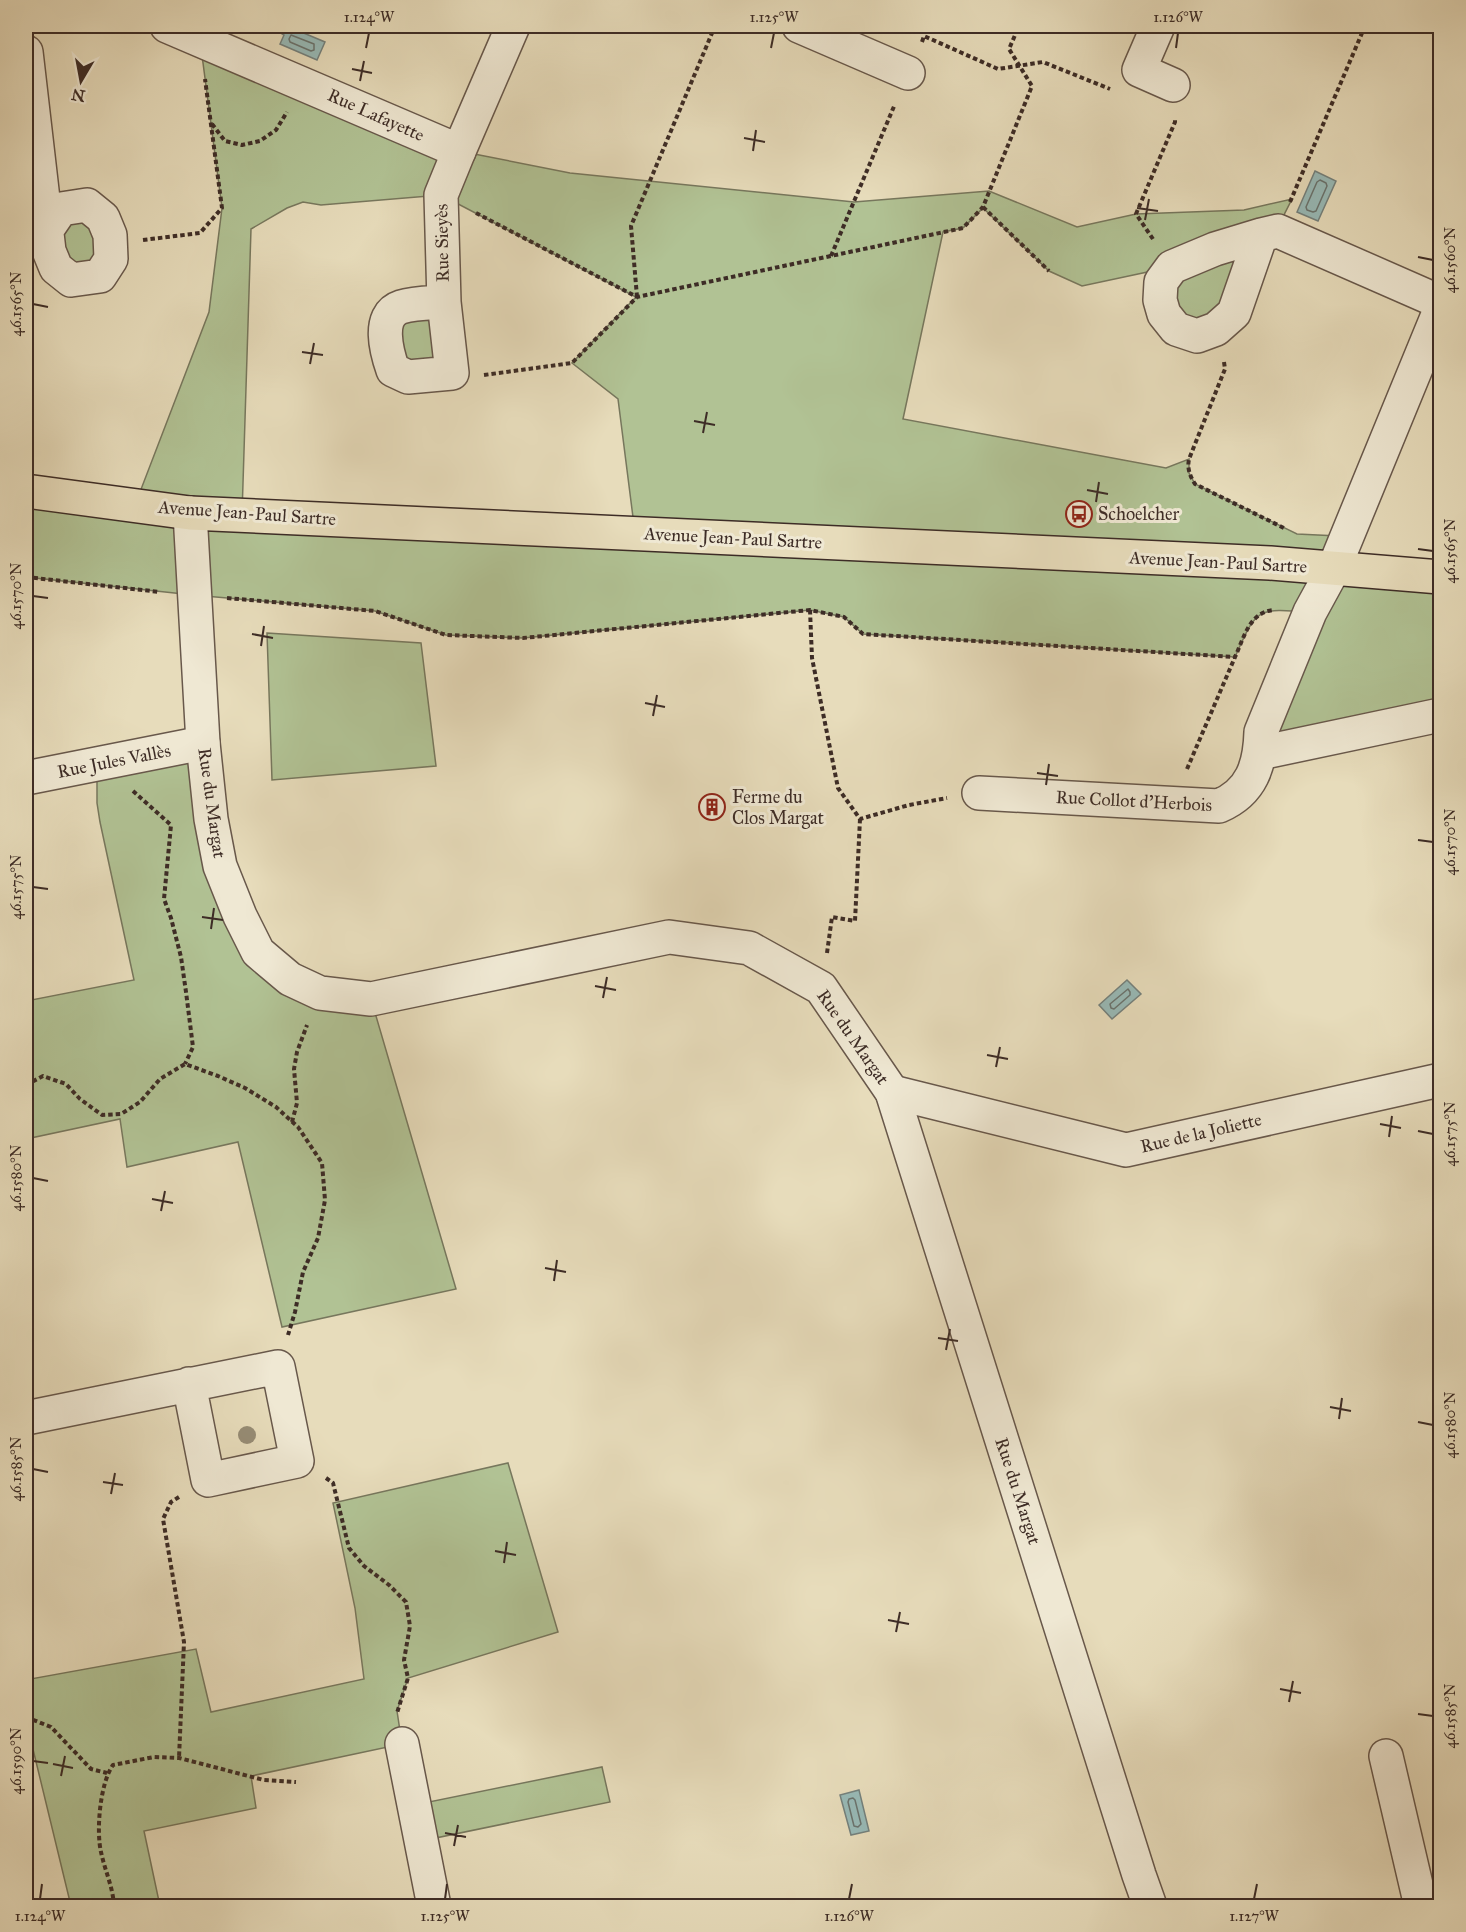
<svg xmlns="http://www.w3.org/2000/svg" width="1466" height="1932" viewBox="0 0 1466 1932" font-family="'IM FELL Great Primer',serif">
<rect width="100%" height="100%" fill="#e7dcbb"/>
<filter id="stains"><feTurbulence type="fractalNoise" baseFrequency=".00333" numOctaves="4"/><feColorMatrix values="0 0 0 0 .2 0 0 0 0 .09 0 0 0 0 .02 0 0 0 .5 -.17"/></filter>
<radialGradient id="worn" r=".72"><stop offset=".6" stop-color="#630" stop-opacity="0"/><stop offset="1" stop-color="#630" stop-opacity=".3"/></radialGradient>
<g fill="#b1c294" stroke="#77775d" stroke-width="1.5" fill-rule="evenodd">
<path d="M 200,40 L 459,151 L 570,173 L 854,202 L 989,191 L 1077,227 L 1136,214 L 1244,210 L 1292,199 L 1234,313 L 1176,329 L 1171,267 L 1082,286 L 1049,271 L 983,208 L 963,228 L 943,232 L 903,419 L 1166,468 L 1189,459 L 1189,473 L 1195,484 L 1297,534 L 1338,536 L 1334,568 L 1440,575 L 1440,715 L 1260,753 L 1310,612 C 1256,608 1257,608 1235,657 L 863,634 L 844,617 L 810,610 L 523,638 L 446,635 L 375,611 L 193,595 L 26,577 L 26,491 L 135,505 L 209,312 L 222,208 ZM 441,195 L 636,297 L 572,363 L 618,399 L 635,533 L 242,515 L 251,229 L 287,208 L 303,202 L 321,205 Z"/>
<polygon points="87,205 111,259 55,265 61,209"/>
<polygon points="444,302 452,373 408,377 388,316"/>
<polygon points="267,633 421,643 436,766 272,780"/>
<polygon points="203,743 258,951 371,999 456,1289 282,1327 238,1142 127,1167 120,1119 26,1139 26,1001 134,980 100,822 97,803 97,764"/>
<polygon points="508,1463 558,1632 408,1678 397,1711 402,1744 251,1776 256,1808 144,1831 160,1906 71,1906 31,1741 26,1741 26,1652 31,1679 196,1649 211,1712 364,1679 355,1608 333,1503"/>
<polygon points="602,1767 610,1802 421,1841 414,1805"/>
</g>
<g fill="#98bab7" stroke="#74817d" stroke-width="1.5">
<polygon points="282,26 287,26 325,42 317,60 280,44 284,35 279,32"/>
<polygon points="1315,171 1336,181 1318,221 1297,212"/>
<polygon points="1127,980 1141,994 1112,1019 1099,1005"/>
<polygon points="859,1790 869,1831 851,1835 840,1795"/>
</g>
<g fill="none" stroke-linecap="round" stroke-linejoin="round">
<g stroke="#6a736e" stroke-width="1.5">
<polygon points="291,35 314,44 314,50 311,51 290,42 289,39"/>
<polygon points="1320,180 1326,183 1327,186 1316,211 1313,212 1307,210 1306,207 1317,182"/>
<polygon points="1128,989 1130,992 1130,995 1114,1009 1111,1008 1110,1004"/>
<polygon points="853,1798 855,1800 861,1824 858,1827 854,1826 848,1802 849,1799"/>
</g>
<defs>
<g id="minor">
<polyline points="167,26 459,151 513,26"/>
<polyline points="799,26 908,73"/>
<polyline points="1158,26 1139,70 1173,85"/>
<polyline points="26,52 49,251 56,268 71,280 100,276 111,259 110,235 103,218 87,205 61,209 46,231"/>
<polyline points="1261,235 1234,313 1216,329 1197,336 1176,329 1164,314 1160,300 1161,282 1172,267 1215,249 1261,235 1278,231 1440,302"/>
<path d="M 444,302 C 430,303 414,303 401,307 C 376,315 387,353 393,370 L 408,377 L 452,373 L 444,302 L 441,195 L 459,151"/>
<polyline points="190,513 203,743 211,819 220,866 240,916 258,952 290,979 320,993 371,999 669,937 749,948 821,988 892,1092 1139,1875 1150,1906"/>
<polyline points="1260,753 1440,715"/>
<polyline points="26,778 203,743"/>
<path d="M 979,793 L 1219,806 C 1252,792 1260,765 1261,732 L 1310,612 L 1334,568 L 1440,310"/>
<polyline points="892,1092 1126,1150 1440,1080"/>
<polyline points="26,1418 278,1367 297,1461 208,1480 189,1384"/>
<polyline points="402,1744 434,1906"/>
<polyline points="1386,1756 1421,1906"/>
</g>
<polyline id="major" points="26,491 190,513 1270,563 1440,577"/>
</defs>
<use href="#minor" stroke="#68584b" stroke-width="36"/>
<use href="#major" stroke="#3d2c26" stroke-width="36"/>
<g stroke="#3d2c26" stroke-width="4" stroke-dasharray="4.5 3" stroke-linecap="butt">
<polyline points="922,42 924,36 998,69 1043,62 1110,89"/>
<polyline points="212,124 225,141 242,145 260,141 276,130 287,112"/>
<polyline points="1290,202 1365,26"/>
<polyline points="983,207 1049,271"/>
<polyline points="476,213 637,297"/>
<polyline points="1153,239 1136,214 1175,122 1175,118"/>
<polyline points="143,240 200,233 222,208 205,79"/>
<polyline points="831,256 895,104"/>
<polyline points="637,297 631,226 715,26"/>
<path d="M 1224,362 L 1225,369 L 1189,459 C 1187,469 1190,476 1195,484 L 1286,529"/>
<polyline points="484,375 572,363 637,297 963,228 983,207 1032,86 1009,49 1019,26"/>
<polyline points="26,577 160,592"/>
<path d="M 227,598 L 375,611 L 446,635 L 523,638 L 810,610 L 844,617 L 863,634 L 1235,657 C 1244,638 1249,612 1274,610"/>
<polyline points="810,610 812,658 838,788 860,819 909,805 947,798"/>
<polyline points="1187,769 1235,657"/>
<polyline points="133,791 171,825 164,899 171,918 181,957 186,992 193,1047 185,1064"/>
<polyline points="827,953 832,917 855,921 860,819"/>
<polyline points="26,1085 43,1076 66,1084 80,1099 102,1115 121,1114 140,1102 160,1079 185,1064 218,1076 245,1088 276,1107 298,1127 322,1163 325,1200 318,1238 303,1272 295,1312 288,1335"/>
<polyline points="292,1122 297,1103 294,1069 297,1052 307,1025"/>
<polyline points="326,1478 333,1483 349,1548 364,1566 389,1585 406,1602 410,1626 404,1660 408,1678 397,1713"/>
<polyline points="179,1497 171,1502 163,1519 184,1642 179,1758"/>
<polyline points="26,1717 51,1727 91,1769 107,1773"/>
<path d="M 114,1906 C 113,1887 105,1871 101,1852 C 96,1831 100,1783 113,1765 L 154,1757 L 179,1758 L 264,1780 L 296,1782"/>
</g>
<use href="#minor" stroke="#efe8d3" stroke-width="33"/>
<use href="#major" stroke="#e7dcbb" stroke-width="33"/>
</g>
<circle fill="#968c75" cx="247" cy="1435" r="9"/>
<path fill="none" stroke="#3d2c26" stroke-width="2" d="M 366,48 L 369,33M 771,48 L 774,33M 1176,48 L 1178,33M 352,69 L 372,73M 360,81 L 364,61M 744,138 L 765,142M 753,151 L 756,130M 1137,208 L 1158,211M 1145,220 L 1149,199M 1418,257 L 1433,260M 33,304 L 48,307M 302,352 L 323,355M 310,364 L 314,343M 694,421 L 715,425M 703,433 L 707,412M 1087,490 L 1108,494M 1096,502 L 1099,482M 1418,549 L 1433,551M 33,596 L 48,598M 252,634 L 273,638M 261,646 L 264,626M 645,703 L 665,707M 653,716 L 657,695M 1037,773 L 1058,776M 1046,785 L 1049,764M 1418,840 L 1433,842M 33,887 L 48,889M 202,917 L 223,920M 211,929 L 214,908M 595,986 L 616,990M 603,998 L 607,977M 987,1055 L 1008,1059M 996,1067 L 1000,1047M 1380,1124 L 1401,1128M 1418,1131 L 1433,1134M 1389,1137 L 1392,1116M 33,1178 L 48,1181M 152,1199 L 173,1203M 161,1211 L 165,1191M 545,1268 L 566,1272M 554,1281 L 557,1260M 938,1338 L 958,1341M 946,1350 L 950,1329M 1330,1407 L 1351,1411M 1339,1419 L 1342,1398M 1418,1422 L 1433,1425M 33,1469 L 48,1472M 103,1482 L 123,1485M 111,1494 L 115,1473M 495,1551 L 516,1555M 504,1563 L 507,1542M 888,1620 L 909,1624M 896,1632 L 900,1612M 1280,1689 L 1301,1693M 1289,1702 L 1293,1681M 1418,1714 L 1433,1716M 33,1761 L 48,1763M 53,1764 L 73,1768M 61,1776 L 65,1756M 445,1833 L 466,1837M 454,1846 L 458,1825M 40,1899 L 42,1884M 445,1899 L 447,1884M 849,1899 L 852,1884M 1254,1899 L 1257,1884"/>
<defs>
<symbol id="bus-ring" viewBox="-11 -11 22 22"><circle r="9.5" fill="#efe8d3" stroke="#8f2418" stroke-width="1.5"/><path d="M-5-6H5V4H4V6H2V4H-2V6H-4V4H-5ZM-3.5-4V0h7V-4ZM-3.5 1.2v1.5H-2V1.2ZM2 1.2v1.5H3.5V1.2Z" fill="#8f2418"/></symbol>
<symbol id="building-ring" viewBox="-11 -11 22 22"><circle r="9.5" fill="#efe8d3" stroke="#8f2418" stroke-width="1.5"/><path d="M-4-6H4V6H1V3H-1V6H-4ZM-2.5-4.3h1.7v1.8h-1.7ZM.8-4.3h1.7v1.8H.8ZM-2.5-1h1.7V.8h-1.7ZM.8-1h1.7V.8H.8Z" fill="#8f2418"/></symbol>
</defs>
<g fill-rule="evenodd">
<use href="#bus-ring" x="1064" y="499" width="30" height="30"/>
<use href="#building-ring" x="697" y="792" width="30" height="30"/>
</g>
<g text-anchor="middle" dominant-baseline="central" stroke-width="6" stroke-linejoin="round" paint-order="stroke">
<g font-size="18" fill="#3d2c26" stroke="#efe8d3">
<text transform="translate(376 115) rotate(24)">Rue Lafayette</text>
<text transform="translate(442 243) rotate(-91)">Rue Sieyès</text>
<text transform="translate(247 513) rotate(4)">Avenue Jean-Paul Sartre</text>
<text transform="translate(733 538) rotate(3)">Avenue Jean-Paul Sartre</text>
<text transform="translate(1218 562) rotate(3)">Avenue Jean-Paul Sartre</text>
<text transform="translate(114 761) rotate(-11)">Rue Jules Vallès</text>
<text transform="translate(1134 801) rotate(3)">Rue Collot d'Herbois</text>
<text transform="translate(212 803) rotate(82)">Rue du Margat</text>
<text transform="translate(853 1037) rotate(55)">Rue du Margat</text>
<text transform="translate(1201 1133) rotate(-13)">Rue de la Joliette</text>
<text transform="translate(1018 1491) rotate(72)">Rue du Margat</text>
</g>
<g font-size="18" fill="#3d2c26" stroke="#efe8d3" text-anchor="start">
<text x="1098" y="514">Schoelcher</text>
<text x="732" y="797">Ferme du<tspan x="732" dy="21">Clos Margat</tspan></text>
</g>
</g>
<rect width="1466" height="1932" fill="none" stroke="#e7dcbb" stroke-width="66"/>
<g transform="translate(81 81) rotate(190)" stroke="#efe8d3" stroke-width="4.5" paint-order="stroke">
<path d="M0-4.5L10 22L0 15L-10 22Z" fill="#3d2c26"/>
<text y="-9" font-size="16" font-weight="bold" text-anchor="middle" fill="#3d2c26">N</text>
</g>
<rect x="33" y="33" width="1400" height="1866" fill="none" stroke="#3d2c26" stroke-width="2"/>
<g font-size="15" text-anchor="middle" fill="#3d2c26">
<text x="369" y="22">1.124°W</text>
<text x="774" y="22">1.125°W</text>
<text x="1178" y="22">1.126°W</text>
<text transform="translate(1450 260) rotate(-90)" y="5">46.1560°N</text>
<text transform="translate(16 304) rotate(-90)" y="5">46.1565°N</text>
<text transform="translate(1450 551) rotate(-90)" y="5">46.1565°N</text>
<text transform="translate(16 596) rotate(-90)" y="5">46.1570°N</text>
<text transform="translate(1450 842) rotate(-90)" y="5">46.1570°N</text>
<text transform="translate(16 887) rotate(-90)" y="5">46.1575°N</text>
<text transform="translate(1450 1134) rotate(-90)" y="5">46.1575°N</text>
<text transform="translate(16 1178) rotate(-90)" y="5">46.1580°N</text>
<text transform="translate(1450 1425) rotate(-90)" y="5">46.1580°N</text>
<text transform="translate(16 1469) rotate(-90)" y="5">46.1585°N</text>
<text transform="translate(1450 1716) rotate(-90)" y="5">46.1585°N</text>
<text transform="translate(16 1761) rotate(-90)" y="5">46.1590°N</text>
<text x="40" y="1921">1.124°W</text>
<text x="445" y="1921">1.125°W</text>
<text x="849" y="1921">1.126°W</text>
<text x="1254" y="1921">1.127°W</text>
</g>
<rect width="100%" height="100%" filter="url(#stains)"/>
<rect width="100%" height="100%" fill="url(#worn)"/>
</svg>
